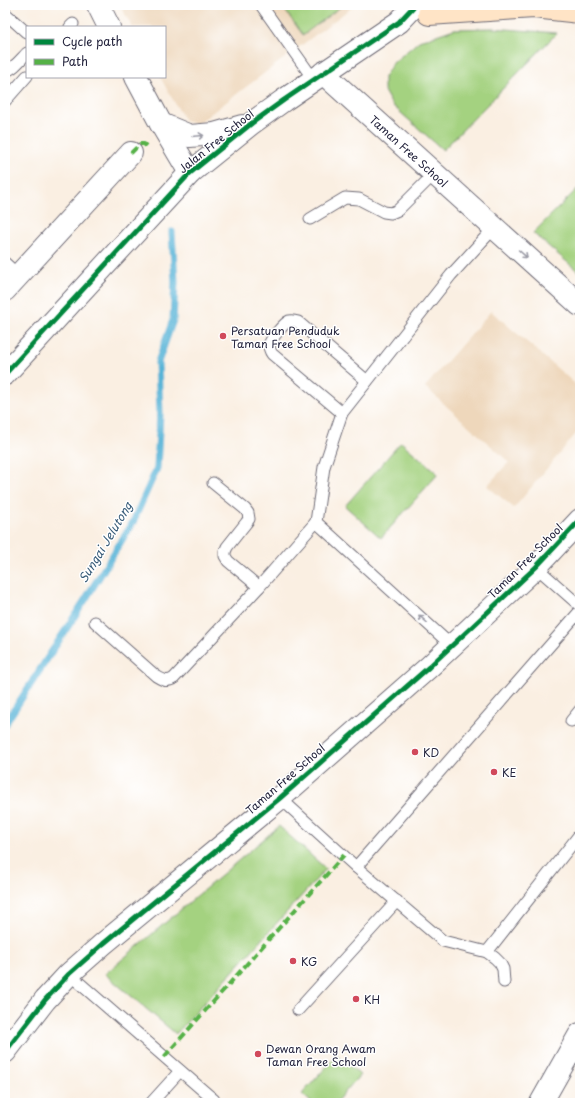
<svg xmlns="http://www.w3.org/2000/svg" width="585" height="1108" viewBox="0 0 585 1108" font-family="'Playpen Sans',sans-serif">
<rect width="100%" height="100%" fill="#fff"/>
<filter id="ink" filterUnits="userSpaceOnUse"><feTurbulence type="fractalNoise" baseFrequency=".025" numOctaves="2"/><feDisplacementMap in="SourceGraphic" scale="8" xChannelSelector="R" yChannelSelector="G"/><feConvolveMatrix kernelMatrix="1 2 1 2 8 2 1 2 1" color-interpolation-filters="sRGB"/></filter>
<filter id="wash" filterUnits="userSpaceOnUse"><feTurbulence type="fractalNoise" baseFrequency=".012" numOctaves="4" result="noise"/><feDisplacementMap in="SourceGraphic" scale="16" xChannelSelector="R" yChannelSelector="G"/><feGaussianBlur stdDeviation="0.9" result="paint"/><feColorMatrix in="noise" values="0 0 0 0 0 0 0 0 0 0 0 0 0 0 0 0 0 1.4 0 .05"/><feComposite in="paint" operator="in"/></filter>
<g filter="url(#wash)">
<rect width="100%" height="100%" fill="#faefe2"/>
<g fill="#eed7bb">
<polygon points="120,5 355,5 197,124 185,121 160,77 165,77 165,27 132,27"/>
<polygon points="491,311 580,388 580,429 514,508 487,486 509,462 425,387"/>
</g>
<g fill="#a4d280" stroke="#637a5e">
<polygon points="281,5 343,5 303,35"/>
<polygon points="493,28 557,33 443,150 392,105 384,91 384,77 393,63 419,41 454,29"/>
<polygon points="580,186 580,273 533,233"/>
<polygon points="401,442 438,474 381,538 345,506"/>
<polygon points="279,826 326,869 176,1034 105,974"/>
<polygon points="337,1055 360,1075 335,1103 312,1103 302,1094"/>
</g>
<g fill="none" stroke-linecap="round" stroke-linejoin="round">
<polyline stroke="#59b4d7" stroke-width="7" points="5,724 85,600 133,522 157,468 160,413 158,362 173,320 175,282 172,232"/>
</g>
</g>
<g filter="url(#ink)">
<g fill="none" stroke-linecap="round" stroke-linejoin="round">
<defs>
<g id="service">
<polyline points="261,5 314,80"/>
<polyline points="5,13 27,33"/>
<polyline points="70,27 73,24"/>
<path d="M 5,71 C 14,69 21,59 27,53"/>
<polyline points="5,101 27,76"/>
<polyline points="310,219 345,198 359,199 384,212 391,213 398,210 434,174"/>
<polyline points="5,263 19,276"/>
<path d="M 342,413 L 272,354 C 270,351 269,349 269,345 C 270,340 284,323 289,321 C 292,320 295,321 298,322 L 367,381"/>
<polyline points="213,483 245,509 248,513 249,519 246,523 227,547 225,552 225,556 228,561 259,587"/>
<polyline points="316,522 324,467 342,413 451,275 494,228"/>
<polyline points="316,522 452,646"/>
<polyline points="536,567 580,606"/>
<path d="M 95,622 L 156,676 C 163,680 167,683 174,678 L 259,587 L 316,522"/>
<polyline points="571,721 580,710"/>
<polyline points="280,798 356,867 443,941 487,952 495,958 500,963 503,969 504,982"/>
<polyline points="356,867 580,611"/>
<polyline points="487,952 580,834"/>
<polyline points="69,974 214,1100 216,1103"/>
<polyline points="298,1010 397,901"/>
<polyline points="151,1103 180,1071"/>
</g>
<g id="minor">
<polyline points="98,5 109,27"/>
<path id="s1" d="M 323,73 L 580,305"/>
<polyline points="136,77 161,124 190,173"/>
<polyline points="5,290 131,153"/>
<polyline points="5,1052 45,1000 69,974 103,944 280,798 429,667 536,567 580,520"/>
<polyline points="541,1103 580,1034"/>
</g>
<g id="tertiary">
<polyline points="161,124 190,136 214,134 242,126"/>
<polyline points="5,374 190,173 252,123 284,100 399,22 415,5"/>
</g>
<polyline id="secondary" points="429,14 534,7 580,12"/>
</defs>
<use href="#service" stroke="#6e6a75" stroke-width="13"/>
<use href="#minor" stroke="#6e6a75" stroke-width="24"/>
<use href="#tertiary" stroke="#6e6a75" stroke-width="24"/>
<use href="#secondary" stroke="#6e6a75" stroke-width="24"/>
<use href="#service" stroke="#fff" stroke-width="11"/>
<use href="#minor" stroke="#fff" stroke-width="22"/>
<use href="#tertiary" stroke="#fff" stroke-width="22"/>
<use href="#secondary" stroke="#ffe4c6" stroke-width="22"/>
<g stroke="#55b146" stroke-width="4" stroke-dasharray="8 4" stroke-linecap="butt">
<polyline points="131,153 140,144 144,144 146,146"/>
<polyline points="164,1057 344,855"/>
</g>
<defs>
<g id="cycleway">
<polyline points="5,374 190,173 252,123 284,100 399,22 415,5"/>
<polyline points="5,1052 45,1000 69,974 103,944 280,798 429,667 536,567 580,520"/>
</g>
</defs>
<use href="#cycleway" stroke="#fff" stroke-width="8"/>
<use href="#cycleway" stroke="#00873e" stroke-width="5"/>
</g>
<defs><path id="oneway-shaft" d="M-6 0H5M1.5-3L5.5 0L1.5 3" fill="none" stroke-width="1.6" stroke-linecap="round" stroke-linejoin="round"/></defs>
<g stroke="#9c9ca7">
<use href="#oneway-shaft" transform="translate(198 136) rotate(-5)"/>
<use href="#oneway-shaft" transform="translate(523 254) rotate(42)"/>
<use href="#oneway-shaft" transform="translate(423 619) rotate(-138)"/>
</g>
</g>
<g fill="#d1495b" stroke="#fff" stroke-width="1.5">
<circle cx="223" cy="336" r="4"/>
<circle cx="415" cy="752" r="4"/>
<circle cx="494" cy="772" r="4"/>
<circle cx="293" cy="961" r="4"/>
<circle cx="356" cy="999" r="4"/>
<circle cx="258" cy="1054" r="4"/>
</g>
<g text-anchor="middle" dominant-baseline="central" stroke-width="3" stroke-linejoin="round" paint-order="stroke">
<g font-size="11" fill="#22223b" stroke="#fff">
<text transform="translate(216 141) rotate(-39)">Jalan Free School</text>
<text stroke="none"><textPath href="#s1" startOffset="116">Taman Free School</textPath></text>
<text transform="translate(525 561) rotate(-45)">Taman Free School</text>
<text transform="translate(285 779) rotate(-41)">Taman Free School</text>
</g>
<g font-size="11" fill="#22223b" stroke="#fff" text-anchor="start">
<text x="231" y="330">Persatuan Penduduk<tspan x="231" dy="13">Taman Free School</tspan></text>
<text x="423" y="752">KD</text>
<text x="502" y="772">KE</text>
<text x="301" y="961">KG</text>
<text x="364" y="999">KH</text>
<text x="266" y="1048">Dewan Orang Awam<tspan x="266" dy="13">Taman Free School</tspan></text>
</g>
<g font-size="12" font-style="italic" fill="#385c79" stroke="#fff">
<text transform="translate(105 542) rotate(-59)">Sungai Jelutong</text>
</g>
</g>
<rect width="585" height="1108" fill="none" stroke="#fff" stroke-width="20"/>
<rect x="26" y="26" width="140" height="52" fill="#ffffff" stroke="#a7a7b1"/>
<rect x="34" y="39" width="20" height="6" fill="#00873e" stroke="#a7a7b1"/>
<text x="62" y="46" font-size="12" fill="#22223b">Cycle path</text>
<rect x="34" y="59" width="20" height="6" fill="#55b146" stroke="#a7a7b1"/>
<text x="62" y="66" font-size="12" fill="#22223b">Path</text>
</svg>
